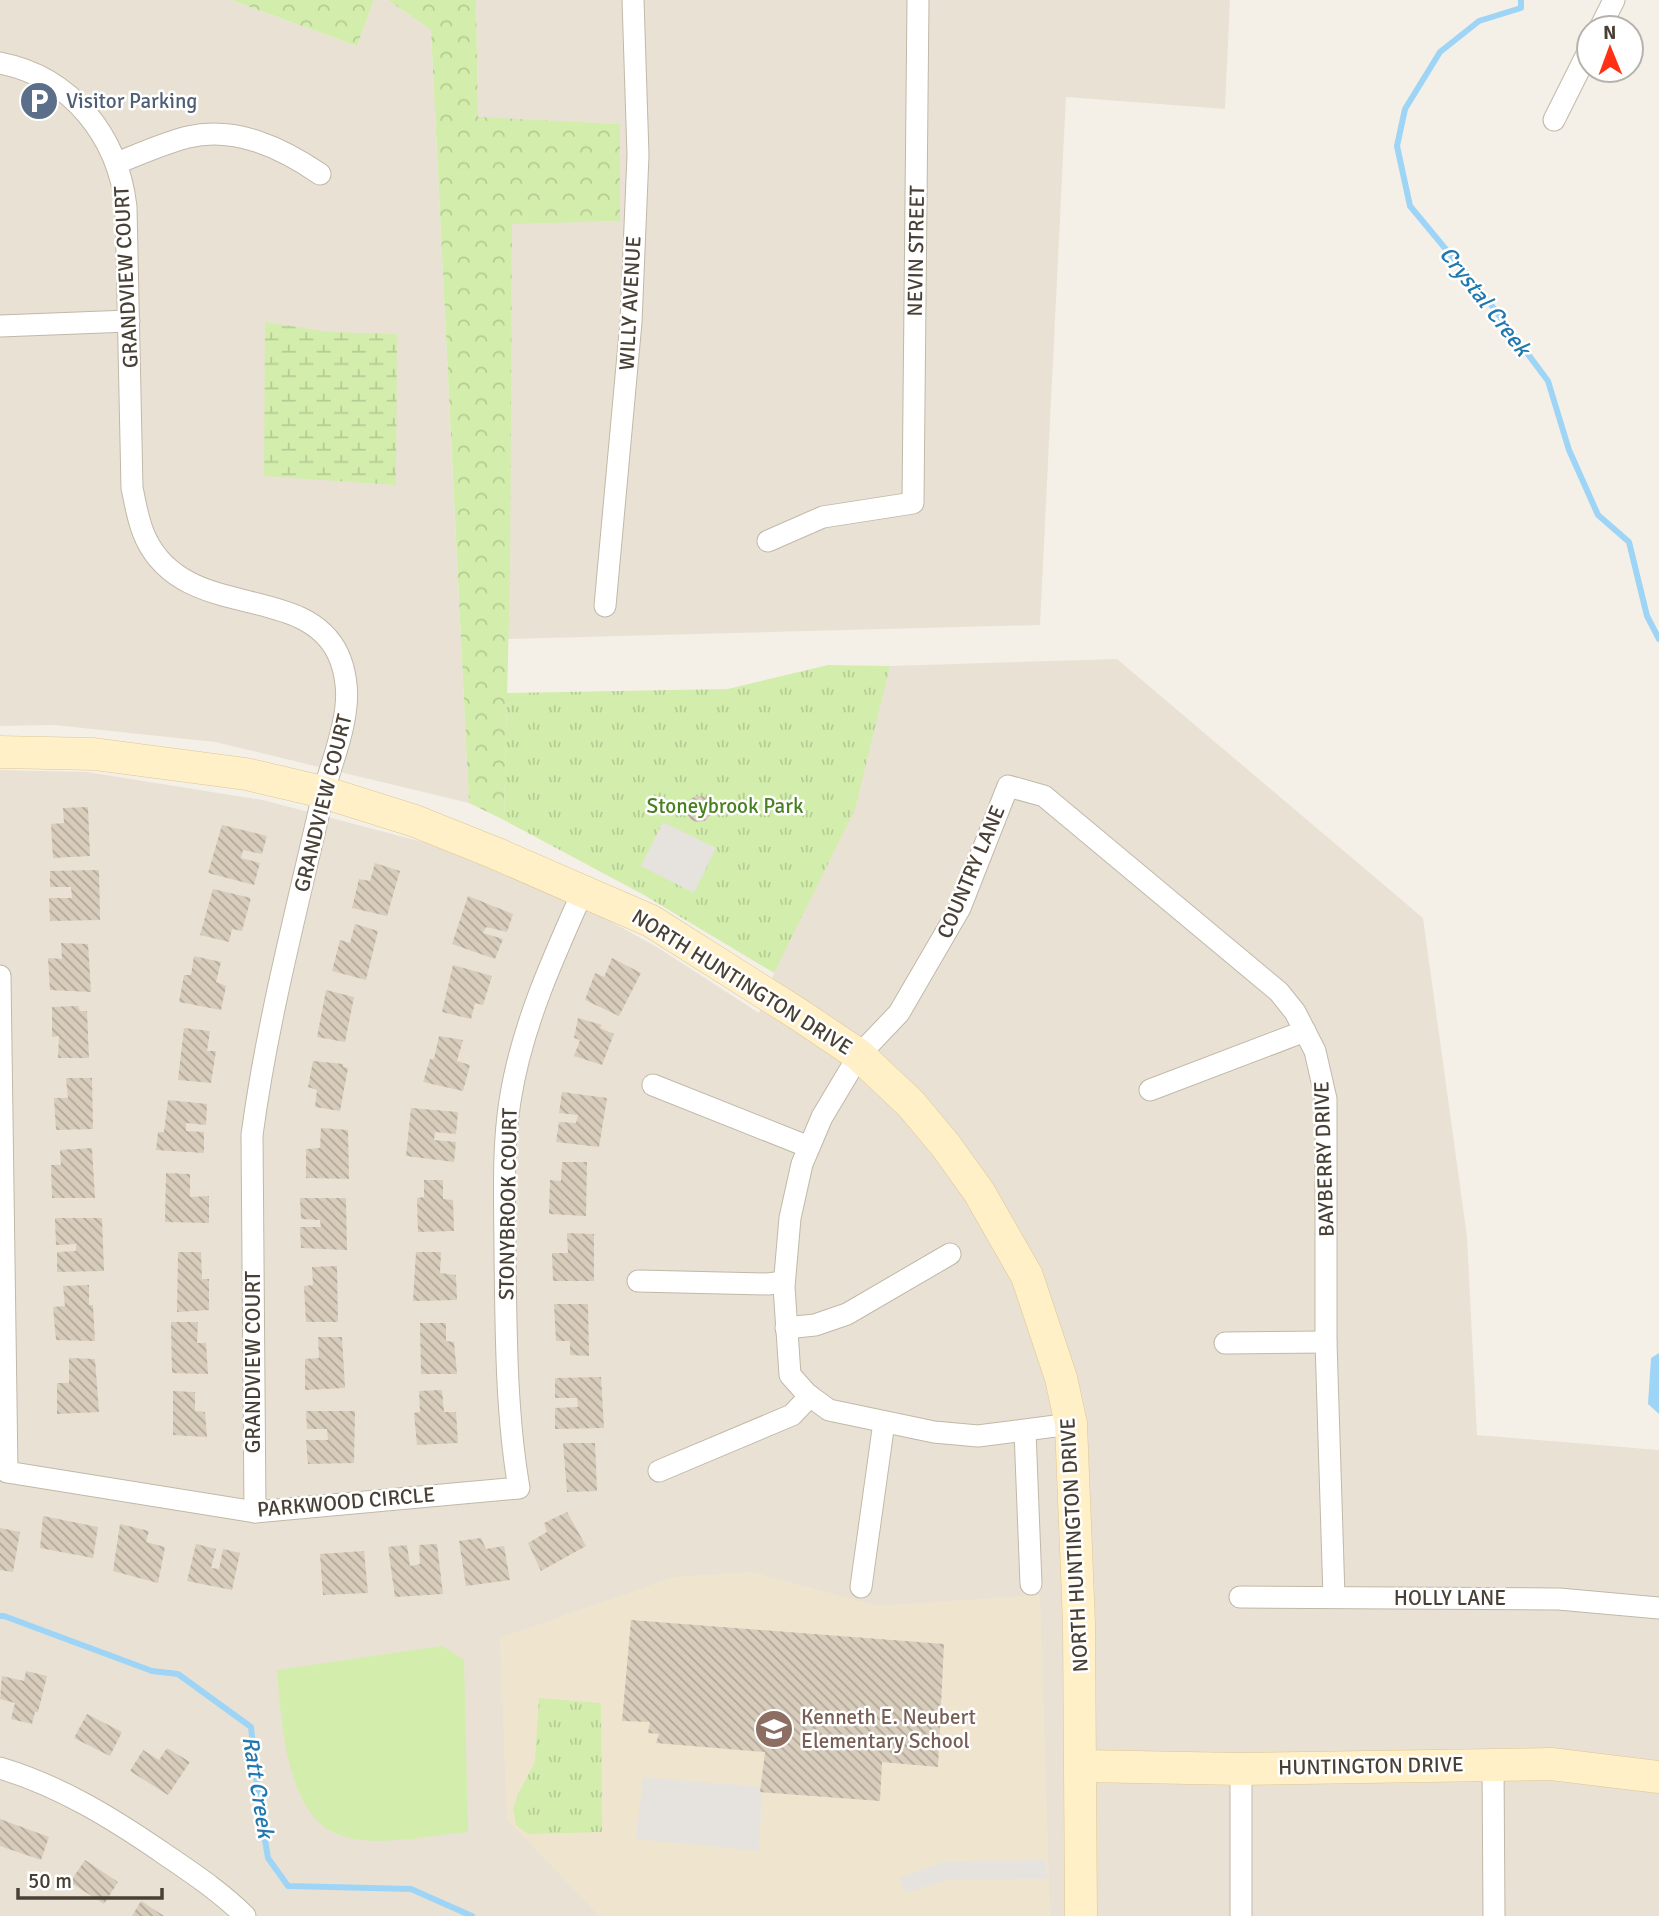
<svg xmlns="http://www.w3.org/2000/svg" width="1659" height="1916" viewBox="0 0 1659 1916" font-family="Signika,sans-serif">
<defs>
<pattern id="forest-crowns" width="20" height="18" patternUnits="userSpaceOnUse" patternTransform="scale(1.75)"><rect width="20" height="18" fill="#d2edac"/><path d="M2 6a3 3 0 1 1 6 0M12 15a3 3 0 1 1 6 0" fill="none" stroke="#b6cc95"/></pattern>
<pattern id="wetland-marsh" width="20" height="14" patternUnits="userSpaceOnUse" patternTransform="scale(1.75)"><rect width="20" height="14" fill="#d2edac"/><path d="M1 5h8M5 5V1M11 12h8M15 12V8" fill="none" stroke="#b6cc95"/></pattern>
<pattern id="park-tufts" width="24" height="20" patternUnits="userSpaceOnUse" patternTransform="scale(1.75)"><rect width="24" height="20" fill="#d2edac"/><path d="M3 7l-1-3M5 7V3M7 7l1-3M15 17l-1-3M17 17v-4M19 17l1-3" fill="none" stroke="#b6cc95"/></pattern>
<pattern id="building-back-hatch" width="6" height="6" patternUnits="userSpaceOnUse" patternTransform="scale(1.75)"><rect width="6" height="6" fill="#d8ccbb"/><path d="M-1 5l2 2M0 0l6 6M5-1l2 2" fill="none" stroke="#b1a799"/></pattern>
</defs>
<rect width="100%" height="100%" fill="#f5f0e7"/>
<g fill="#e9e2d4">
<polygon points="0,0 231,0 357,46 374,0 388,0 431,30 469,803 215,742 54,725 0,726"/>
<polygon points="476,0 1230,0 1225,109 1066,97 1040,625 508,639 512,223 619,221 620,124 478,118"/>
<polygon points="1117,659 1423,918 1467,1236 1477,1435 1659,1450 1659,1916 0,1916 0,770 87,772 263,800 438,846 577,903 657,947 759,1013 890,666"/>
</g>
<polygon fill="#efe5cf" points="751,1572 878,1606 1040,1595 1050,1916 599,1916 507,1819 500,1638 674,1577"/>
<path fill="#d2edac" d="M 442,1646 L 464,1660 L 468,1832 C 433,1835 388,1845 354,1839 C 346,1837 330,1832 324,1827 C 285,1796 281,1716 277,1670 Z"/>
<g fill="url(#forest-crowns)">
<polygon points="231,0 374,0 357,46"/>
<polygon points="388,0 476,0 478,117 620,124 620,221 512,224 510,577 504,820 469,803 431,30"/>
</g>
<polygon fill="url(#wetland-marsh)" points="265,322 329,332 397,334 396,485 264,476"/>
<g fill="url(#park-tufts)">
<polygon points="828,665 890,666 855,809 774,973 644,895 504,820 507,693 728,689"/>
<polygon points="539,1698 601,1703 602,1832 528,1834 516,1825 513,1809 519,1792 535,1762"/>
</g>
<g fill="#e6e3df">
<polygon points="663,822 716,848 694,893 641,866"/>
<polygon points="643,1777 762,1787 759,1851 636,1839"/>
<polygon points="1045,1860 1048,1879 947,1880 905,1893 899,1878 945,1861"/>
</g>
<polygon fill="#9ed5f7" points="1659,1353 1659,1414 1648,1404 1651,1358"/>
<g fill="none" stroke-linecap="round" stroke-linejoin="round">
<g stroke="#9ed5f7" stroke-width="6">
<polyline points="1521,0 1521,8 1479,21 1440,52 1405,109 1397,146 1410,206 1483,294 1548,381 1569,450 1598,515 1629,542 1647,616 1659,639"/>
<polyline points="0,1616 4,1616 152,1671 178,1674 251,1727 259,1804 268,1858 288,1886 411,1889 472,1916"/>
</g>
</g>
<g fill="url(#building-back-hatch)">
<circle cx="699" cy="809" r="13"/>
<polygon points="88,807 90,856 53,858 51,824 64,823 63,808"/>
<polygon points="222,825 267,836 262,854 243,850 241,858 260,863 254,885 208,873"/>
<polygon points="375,863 400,871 387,916 352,908 359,879 370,881"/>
<polygon points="99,870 100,920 50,921 49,898 72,898 71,887 50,887 50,871"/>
<polygon points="213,889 251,898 242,931 232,929 229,942 200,935"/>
<polygon points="468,896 513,914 507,932 486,927 483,933 503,939 495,959 452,944"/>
<polygon points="355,924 378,931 366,980 332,971 340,940 350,943"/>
<polygon points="61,943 88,944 91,992 50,990 48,958 62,959"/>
<polygon points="194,956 221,962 216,982 226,986 221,1010 179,1002 184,975 191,975"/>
<polygon points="612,958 641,973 619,1016 585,1000 595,973 604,977"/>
<polygon points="453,965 492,976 483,1005 475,1003 471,1019 442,1012"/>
<polygon points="326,990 354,997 345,1042 317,1037"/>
<polygon points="78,1006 80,1011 87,1011 89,1058 58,1058 59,1036 52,1037 52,1007"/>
<polygon points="578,1018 602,1025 600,1028 614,1034 602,1065 574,1056 580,1040 574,1038"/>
<polygon points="184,1028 210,1031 207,1051 216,1051 211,1083 178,1080"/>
<polygon points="439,1036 463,1040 457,1061 470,1065 463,1091 423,1082 430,1059 434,1059"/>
<polygon points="313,1061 343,1064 343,1067 348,1068 340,1111 315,1107 317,1090 308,1087"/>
<polygon points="66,1078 92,1078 93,1129 56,1130 54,1098 68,1098"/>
<polygon points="562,1092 607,1098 599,1147 556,1142 559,1122 576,1123 578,1115 559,1113"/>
<polygon points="168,1100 207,1104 206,1125 186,1123 186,1131 204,1132 204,1153 156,1150 158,1132 164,1132"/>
<polygon points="411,1108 458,1112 456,1134 435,1132 434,1140 456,1142 454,1162 406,1156"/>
<polygon points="321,1128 348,1130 349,1179 306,1178 306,1149 320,1148"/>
<polygon points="92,1148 95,1198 52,1198 51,1165 61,1165 60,1150"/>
<polygon points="562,1162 587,1162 586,1216 549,1214 550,1180 561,1181"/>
<polygon points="166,1173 190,1174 190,1197 209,1196 209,1223 165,1222"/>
<polygon points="424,1180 443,1180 443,1199 453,1200 454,1231 418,1232 417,1198 424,1197"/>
<polygon points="300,1198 346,1198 347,1250 301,1248 300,1227 321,1227 320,1220 301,1219"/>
<polygon points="55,1218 102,1218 104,1271 57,1272 57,1252 76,1251 76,1244 56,1245"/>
<polygon points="567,1233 594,1234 594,1281 553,1281 552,1253 568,1253"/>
<polygon points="178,1252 201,1252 202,1279 209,1279 209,1310 177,1312"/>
<polygon points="416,1252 441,1252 440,1273 456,1275 457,1300 413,1301"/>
<polygon points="337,1266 338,1322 306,1322 304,1286 313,1285 312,1267"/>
<polygon points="89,1285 89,1305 93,1305 95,1341 56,1340 53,1307 65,1306 63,1286"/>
<polygon points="554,1304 588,1304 589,1356 570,1355 570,1341 556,1341"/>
<polygon points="171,1322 198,1322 197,1343 206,1343 208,1374 172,1373"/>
<polygon points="420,1323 446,1323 446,1341 454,1342 457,1374 421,1374"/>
<polygon points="318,1337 342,1337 345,1388 305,1390 305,1359 319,1358"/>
<polygon points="69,1358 95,1359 99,1412 57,1414 57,1383 69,1383"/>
<polygon points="601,1377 604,1428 555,1429 555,1408 578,1407 577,1398 555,1398 555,1378"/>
<polygon points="442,1390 444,1412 456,1412 458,1443 417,1445 414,1413 420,1412 419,1391"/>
<polygon points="173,1391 195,1392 195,1411 205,1412 207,1437 173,1435"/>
<polygon points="306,1411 355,1411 354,1463 308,1464 306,1440 328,1440 327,1429 307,1429"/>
<polygon points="563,1443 595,1443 597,1491 567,1492"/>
<polygon points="567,1512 586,1546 541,1571 528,1543 547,1532 544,1523"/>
<polygon points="43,1516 98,1527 93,1558 40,1548"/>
<polygon points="120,1524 149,1531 146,1542 165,1547 158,1583 113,1571"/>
<polygon points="0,1528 20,1532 13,1572 0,1570"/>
<polygon points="481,1538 486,1549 504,1546 510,1580 466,1586 459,1541"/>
<polygon points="196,1544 216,1549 211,1568 219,1569 223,1549 240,1553 232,1590 187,1581"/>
<polygon points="437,1544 443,1594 395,1597 388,1547 407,1545 410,1566 420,1564 419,1545"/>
<polygon points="364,1551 368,1593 323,1595 320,1554"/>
<polygon points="631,1620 944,1644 938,1767 882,1762 880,1801 760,1792 765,1752 656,1743 659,1734 648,1733 650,1722 622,1721"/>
<polygon points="26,1671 47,1676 38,1712 35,1712 32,1724 11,1719 15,1703 0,1699 2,1676 24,1681"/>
<polygon points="87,1714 122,1732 110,1756 74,1738"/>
<polygon points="167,1748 190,1762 168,1795 130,1771 143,1750 159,1760"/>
<polygon points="0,1819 49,1837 41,1860 0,1846"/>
<polygon points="85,1860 118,1882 104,1904 70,1882"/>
<polygon points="141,1901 164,1916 132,1916"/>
</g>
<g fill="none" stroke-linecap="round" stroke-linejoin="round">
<defs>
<g id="street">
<polyline points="1600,28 1614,0"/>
<path d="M 0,63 C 72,77 118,137 126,207 L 132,488 C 136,506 138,523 146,539 C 186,622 304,582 338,654 C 345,669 348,689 346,706 C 343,739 328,771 321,803 C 296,913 267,1023 252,1135 L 255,1512"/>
<polyline points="1554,120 1589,50"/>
<path d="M 117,163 C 140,154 164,143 188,137 C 236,126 282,148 320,174"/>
<polyline points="0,326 129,321"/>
<polyline points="768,541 823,517 913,503 918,0"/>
<polyline points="605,606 631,322 638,155 633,0"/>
<path d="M 0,976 L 7,1472 L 255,1512 L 519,1488 C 506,1414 506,1330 505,1255 C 505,1204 502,1151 510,1101 C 521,1028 553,958 583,891"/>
<polyline points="653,1085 809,1147"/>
<polyline points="1150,1090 1305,1031"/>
<polyline points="638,1281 768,1284 784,1282"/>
<polyline points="786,1328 815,1325 847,1314 950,1254"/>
<polyline points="1225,1343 1326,1342"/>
<polyline points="1071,1424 978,1436 934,1432 829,1410 807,1394 790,1375 784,1287 790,1218 802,1164 822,1117 859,1055 899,1013 960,908 1008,786 1044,796 1279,992 1295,1012 1315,1051 1326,1099 1326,1342 1334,1597"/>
<polyline points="1025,1431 1031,1584"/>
<polyline points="659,1471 792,1415 810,1396"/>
<polyline points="861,1587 884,1422"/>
<polyline points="1240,1597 1559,1599 1659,1608"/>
<polyline points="1493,1763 1494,1916"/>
<path d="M 0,1768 C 60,1786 112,1818 163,1853 C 192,1873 220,1891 245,1916"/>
<polyline points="1241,1916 1241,1769"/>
</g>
<g id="secondary">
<polyline points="0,752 94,754 246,774 323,792 415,821 495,853 651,921 798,1014 859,1055 911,1104 946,1146 979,1192 1027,1276 1061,1378 1071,1424 1079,1624 1081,1916"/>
<polyline points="1082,1766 1241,1769 1551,1764 1659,1777"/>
</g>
</defs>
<use href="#street" stroke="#c1b8a8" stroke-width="23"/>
<use href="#secondary" stroke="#ddc694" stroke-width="33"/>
<use href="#street" stroke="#fff" stroke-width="21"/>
<use href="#secondary" stroke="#fff0c7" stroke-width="32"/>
</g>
<defs>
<symbol id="parking-disc" viewBox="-11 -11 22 22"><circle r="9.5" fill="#5c6f8a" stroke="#fff"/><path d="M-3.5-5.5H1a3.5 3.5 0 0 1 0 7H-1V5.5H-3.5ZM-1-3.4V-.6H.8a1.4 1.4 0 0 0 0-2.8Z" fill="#fff"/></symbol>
<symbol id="school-disc" viewBox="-11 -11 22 22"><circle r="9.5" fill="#8d6e63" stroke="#fff"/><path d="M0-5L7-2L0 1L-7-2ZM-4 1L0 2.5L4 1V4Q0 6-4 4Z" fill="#fff"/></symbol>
</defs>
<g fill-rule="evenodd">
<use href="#parking-disc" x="17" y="79" width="44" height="44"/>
<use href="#school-disc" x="752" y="1707" width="44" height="44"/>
</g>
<g text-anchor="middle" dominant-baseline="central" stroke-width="5" stroke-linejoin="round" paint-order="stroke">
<g font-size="21" fill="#4e5e75" stroke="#fff" text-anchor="start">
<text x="66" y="101">Visitor Parking</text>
</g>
<g font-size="21" fill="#494035" stroke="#fff">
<text transform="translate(916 251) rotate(-89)">NEVIN STREET</text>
<text transform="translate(126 277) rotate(-93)">GRANDVIEW COURT</text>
<text transform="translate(630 303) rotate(-87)">WILLY AVENUE</text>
<text transform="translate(323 803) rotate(-76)">GRANDVIEW COURT</text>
<text transform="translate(971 872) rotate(-67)">COUNTRY LANE</text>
<text transform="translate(742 982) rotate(32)">NORTH HUNTINGTON DRIVE</text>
<text transform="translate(1324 1159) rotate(-92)">BAYBERRY DRIVE</text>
<text transform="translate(508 1204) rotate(-89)">STONYBROOK COURT</text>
<text transform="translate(253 1362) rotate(-90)">GRANDVIEW COURT</text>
<text transform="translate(346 1502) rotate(-5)">PARKWOOD CIRCLE</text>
<text transform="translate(1074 1545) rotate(-93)">NORTH HUNTINGTON DRIVE</text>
<text x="1450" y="1598">HOLLY LANE</text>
<text transform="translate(1371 1766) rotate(-1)">HUNTINGTON DRIVE</text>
</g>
<g font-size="21" fill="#498122" stroke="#fff">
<text x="725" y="806">Stoneybrook Park</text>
</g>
<g font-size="21" fill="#785e54" stroke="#fff" text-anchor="start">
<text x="801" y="1717">Kenneth E. Neubert<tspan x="801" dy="24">Elementary School</tspan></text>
</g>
<g font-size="23" font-style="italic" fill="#2178ae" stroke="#fff">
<text transform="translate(1485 301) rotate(52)">Crystal Creek</text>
<text transform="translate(258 1787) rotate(81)">Ratt Creek</text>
</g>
</g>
<g transform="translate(1610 49) rotate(359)"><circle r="33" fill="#ffffff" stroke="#b6b3ae" stroke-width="2"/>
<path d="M0-5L12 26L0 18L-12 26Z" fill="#ff3014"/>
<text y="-10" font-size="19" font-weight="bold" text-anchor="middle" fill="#494035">N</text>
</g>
<path d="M18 1888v10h144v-10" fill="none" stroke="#494035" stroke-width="3.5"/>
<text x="28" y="1888" font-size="21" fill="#494035" stroke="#ffffff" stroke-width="5" paint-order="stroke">50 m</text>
</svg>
